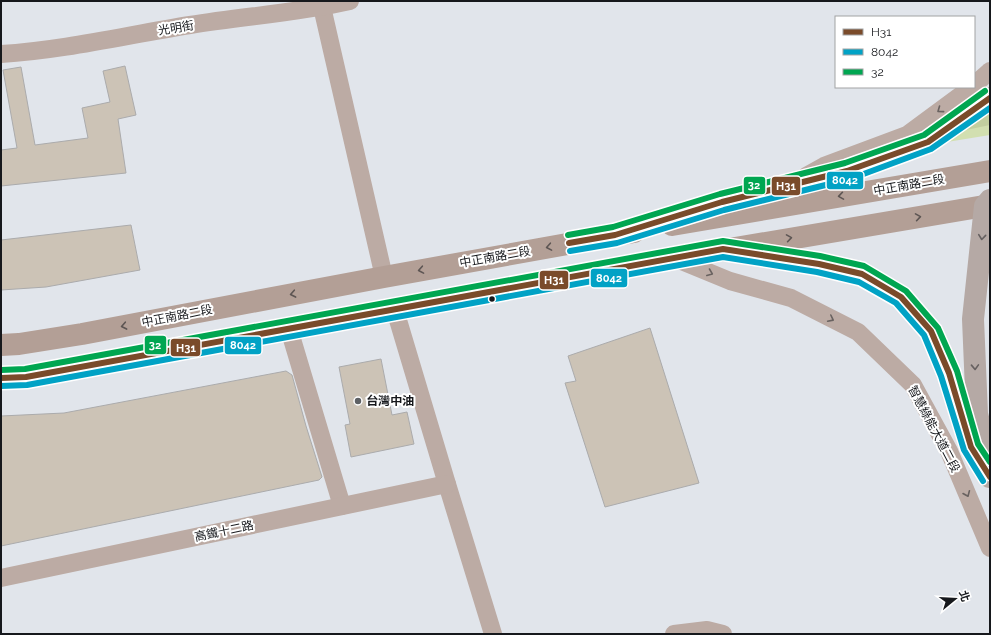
<svg xmlns="http://www.w3.org/2000/svg" width="991" height="635" viewBox="0 0 991 635" font-family="Raleway,'Noto Sans TC',sans-serif">
<rect width="100%" height="100%" fill="#e1e5eb"/>
<polygon fill="#d2dfb0" points="990,109 990,135 947,142"/>
<polygon fill="#c2ce9f" points="990,109 990,125 961,131"/>
<g fill="#ccc3b6" stroke="#ababac">
<polygon points="125,66 136,115 118,119 126,173 1,186 1,150 17,148 3,70 21,67 35,145 88,138 82,108 110,102 103,71"/>
<polygon points="131,225 140,270 46,287 1,290 1,240"/>
<polygon points="650,328 699,483 605,507 565,383 576,381 568,356"/>
<polygon points="381,359 392,415 407,412 414,444 351,457 345,425 350,424 339,367"/>
<polygon points="286,371 292,375 306,426 322,477 319,480 1,546 1,416 64,413"/>
</g>
<g fill="none" stroke-linecap="round" stroke-linejoin="round">
<g stroke="#bcaba4" stroke-width="18">
<polyline points="322,7 384,277"/>
<path d="M 1,54 C 65,50 127,35 190,25 C 244,16 298,13 350,1"/>
<polyline points="974,85 990,71"/>
<polyline points="806,176 824,166 907,135 972,87"/>
<polyline points="674,258 730,281 791,298 858,332 913,385 949,451 990,548"/>
<polyline points="395,310 447,484 493,634"/>
<polyline points="289,329 342,506"/>
<polyline points="1,578 447,484"/>
<polyline points="674,634 707,630 723,634"/>
</g>
<g stroke="#b39f96" stroke-width="22">
<polyline points="672,225 990,171"/>
<polyline points="1,345 19,344 82,334 384,277 634,232"/>
<polyline points="1,378 26,377 612,269 990,205"/>
</g>
<g stroke="#b5a9a5" stroke-width="22">
<polyline points="615,235 722,202 847,171 928,142 990,98"/>
<polyline points="723,249 819,264 862,274 901,297 931,331 949,373 971,447 990,477"/>
<polyline points="985,444 977,414 973,319 985,206 990,200"/>
</g>
<defs>
<g id="bus-1">
<polyline points="569,243 615,235 722,202 847,171 928,142 990,98"/>
<polyline points="1,378 26,377 723,249 819,264 862,274 901,297 931,331 949,373 971,447 990,477"/>
</g>
<g id="bus-2">
<polyline points="570,251 617,243 724,210 850,179 931,149 990,108"/>
<polyline points="1,386 27,385 723,257 817,272 859,282 896,303 924,335 941,376 964,450 983,481"/>
</g>
<g id="bus-3">
<polyline points="568,235 613,227 720,194 845,163 924,135 985,91"/>
<polyline points="1,370 25,369 723,241 820,256 864,266 906,291 938,328 957,371 978,444 990,462"/>
</g>
</defs>
<use href="#bus-1" stroke="#fff" stroke-width="9"/>
<use href="#bus-2" stroke="#fff" stroke-width="9"/>
<use href="#bus-3" stroke="#fff" stroke-width="9"/>
<use href="#bus-1" stroke="#7a4b2a" stroke-width="6"/>
<use href="#bus-2" stroke="#01a2c5" stroke-width="6"/>
<use href="#bus-3" stroke="#00a651" stroke-width="6"/>
</g>
<defs><path id="oneway-chevron" d="M-2-3.5L2.5 0L-2 3.5" fill="none" stroke-width="1.6" stroke-linecap="round" stroke-linejoin="round"/></defs>
<g stroke="#696260">
<use href="#oneway-chevron" transform="translate(940 110) rotate(144)"/>
<use href="#oneway-chevron" transform="translate(710 273) rotate(22)"/>
<use href="#oneway-chevron" transform="translate(831 319) rotate(27)"/>
<use href="#oneway-chevron" transform="translate(967 494) rotate(67)"/>
</g>
<g stroke="#5d5553">
<use href="#oneway-chevron" transform="translate(841 196) rotate(171)"/>
<use href="#oneway-chevron" transform="translate(918 217) rotate(-9)"/>
<use href="#oneway-chevron" transform="translate(789 238) rotate(-9)"/>
<use href="#oneway-chevron" transform="translate(549 247) rotate(170)"/>
<use href="#oneway-chevron" transform="translate(421 270) rotate(170)"/>
<use href="#oneway-chevron" transform="translate(293 294) rotate(169)"/>
<use href="#oneway-chevron" transform="translate(124 326) rotate(169)"/>
</g>
<g stroke="#666060">
<use href="#oneway-chevron" transform="translate(982 237) rotate(96)"/>
<use href="#oneway-chevron" transform="translate(975 367) rotate(88)"/>
</g>
<circle fill="#16181c" stroke="#fff" stroke-width="1.5" cx="492" cy="299" r="3.5"/>
<circle fill="#5d6064" stroke="#fff" stroke-width="1.5" cx="358" cy="401" r="4"/>
<g text-anchor="middle" dominant-baseline="central" stroke-width="4" stroke-linejoin="round" paint-order="stroke">
<g font-size="12" fill="#16181c" stroke="#fff">
<text transform="translate(176 28) rotate(-9)">光明街</text>
<text transform="translate(909 185) rotate(-10)">中正南路二段</text>
<text transform="translate(495 257) rotate(-10)">中正南路二段</text>
<text transform="translate(177 316) rotate(-11)">中正南路二段</text>
<text transform="translate(934 429) rotate(62)">智慧綠能大道二段</text>
<text transform="translate(224 531) rotate(-12)">高鐵十二路</text>
</g>
<g font-size="12" font-weight="bold" fill="#16181c" stroke="#fff" text-anchor="start">
<text x="366" y="401">台灣中油</text>
</g>
</g>
<g stroke="#fff" stroke-width="1.5">
<rect x="826" y="171" width="38" height="19" rx="4" fill="#01a2c5"/>
<rect x="743" y="176" width="23" height="19" rx="4" fill="#00a651"/>
<rect x="771" y="176" width="30" height="20" rx="4" fill="#7a4b2a"/>
<rect x="590" y="268" width="38" height="20" rx="4" fill="#01a2c5"/>
<rect x="539" y="270" width="30" height="20" rx="4" fill="#7a4b2a"/>
<rect x="144" y="335" width="23" height="20" rx="4" fill="#00a651"/>
<rect x="224" y="336" width="38" height="19" rx="4" fill="#01a2c5"/>
<rect x="170" y="338" width="31" height="19" rx="4" fill="#7a4b2a"/>
</g>
<g font-size="11" text-anchor="middle" font-weight="bold" fill="#fff">
<text x="845" y="184">8042</text>
<text x="754" y="189">32</text>
<text x="786" y="190">H31</text>
<text x="609" y="282">8042</text>
<text x="554" y="284">H31</text>
<text x="155" y="349">32</text>
<text x="243" y="349">8042</text>
<text x="186" y="352">H31</text>
</g>
<rect width="991" height="635" fill="none" stroke="#16181c" stroke-width="4"/>
<rect x="835" y="16" width="140" height="72" fill="#ffffff" stroke="#a2a3a4"/>
<rect x="843" y="29" width="20" height="6" fill="#7a4b2a" stroke="#a2a3a4"/>
<text x="871" y="36" font-size="12" fill="#16181c">H31</text>
<rect x="843" y="49" width="20" height="6" fill="#01a2c5" stroke="#a2a3a4"/>
<text x="871" y="56" font-size="12" fill="#16181c">8042</text>
<rect x="843" y="69" width="20" height="6" fill="#00a651" stroke="#a2a3a4"/>
<text x="871" y="76" font-size="12" fill="#16181c">32</text>
<g transform="translate(955 599) rotate(72)" stroke="#ffffff" stroke-width="3" paint-order="stroke">
<path d="M0-3L7 15L0 10L-7 15Z" fill="#16181c"/>
<text y="-6" font-size="11" font-weight="bold" text-anchor="middle" fill="#16181c">北</text>
</g>
</svg>
